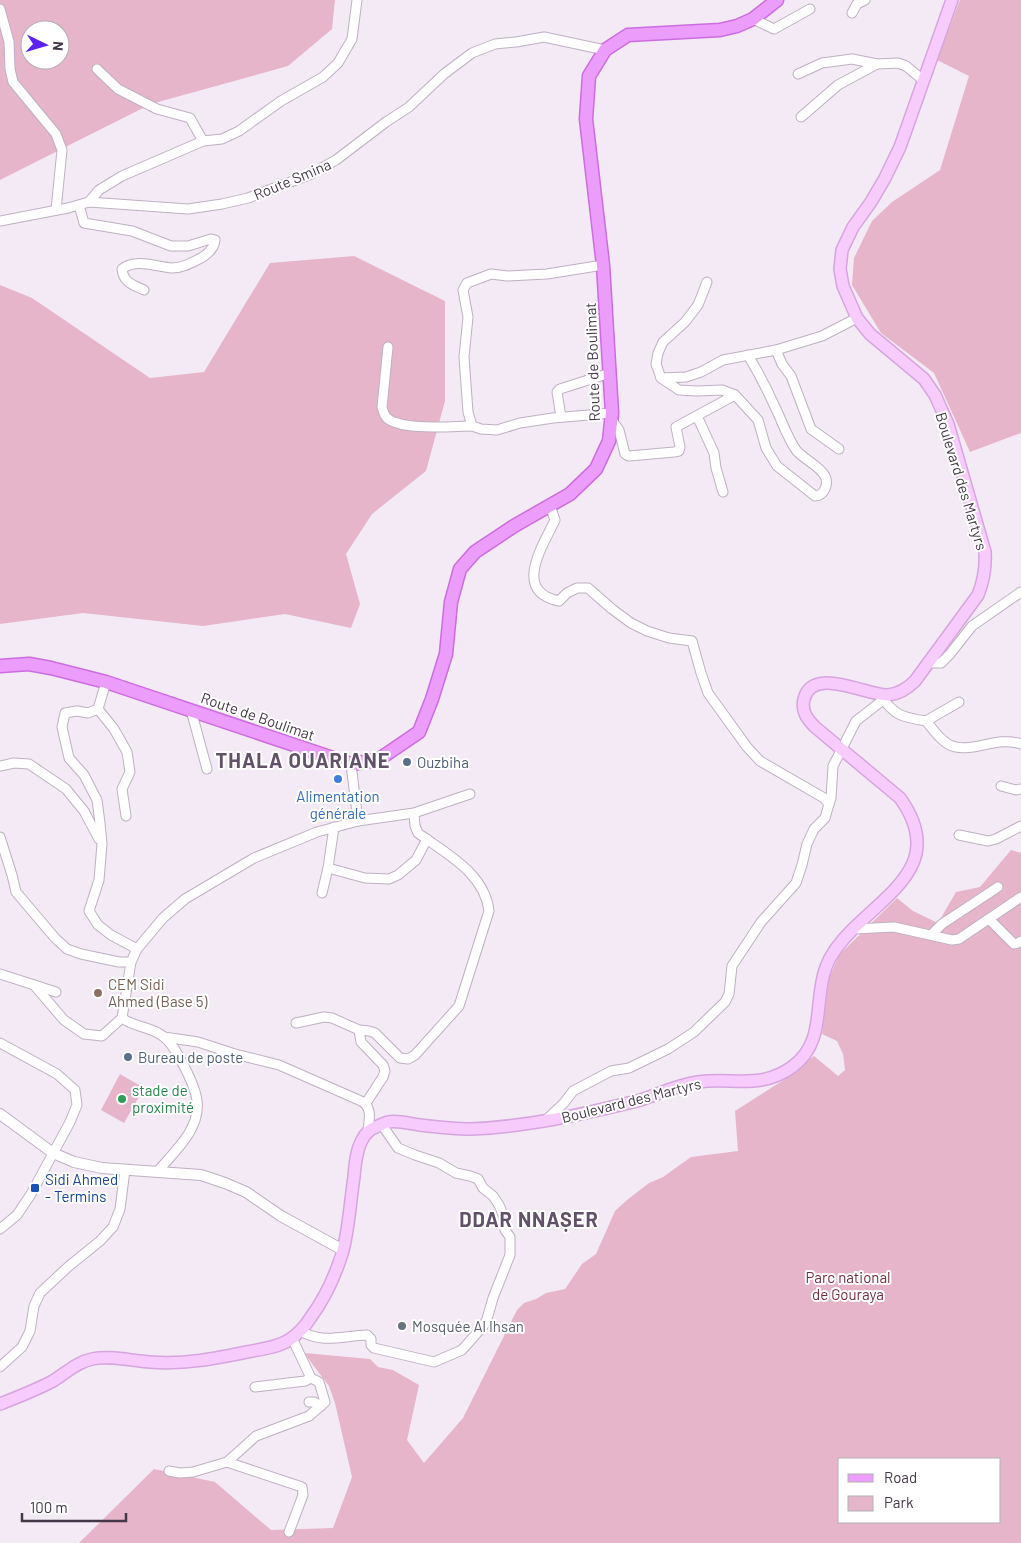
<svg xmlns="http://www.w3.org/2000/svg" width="1021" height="1543" viewBox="0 0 1021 1543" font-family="Barlow,sans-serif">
<rect width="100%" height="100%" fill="#f3eaf5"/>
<g fill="#e7b5ca" fill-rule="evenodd">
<path d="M 0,0 L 335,0 L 332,29 L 288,66 L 151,104 L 0,180 ZM 30,30 L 60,30 L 60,60 L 30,60 Z"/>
<polygon points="960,0 1021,0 1021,433 970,452 934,373 881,333 852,285 854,258 872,221 892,202 940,170 969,76 937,60"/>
<polygon points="354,256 445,301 445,401 426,471 372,514 346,554 360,604 351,628 285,614 203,626 83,613 0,624 0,285 32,298 150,378 204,372 270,263"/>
<path d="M 1011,850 L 1021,853 L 1021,1543 L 79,1543 L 154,1469 L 215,1482 L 271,1530 L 333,1528 L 352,1477 L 335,1403 L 329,1386 L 304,1353 L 370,1359 L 378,1367 L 393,1370 L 419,1385 L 407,1440 L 424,1463 L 463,1418 L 517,1310 L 524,1303 L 536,1299 L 546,1293 L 565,1289 L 582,1264 L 596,1254 L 615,1211 L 627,1200 L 649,1183 L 663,1177 L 691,1157 L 738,1151 L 735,1111 L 782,1081 L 814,1056 L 838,1076 L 845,1070 L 843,1054 L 837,1041 L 822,1034 L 829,978 L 840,954 L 897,898 L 913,911 L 938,923 L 956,892 L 980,887 ZM 840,1459 L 1000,1459 L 1000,1522 L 840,1522 Z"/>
<polygon points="120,1074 144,1088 124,1123 101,1110"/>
</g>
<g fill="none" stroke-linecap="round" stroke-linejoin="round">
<defs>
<g id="minor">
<polyline points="0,9 9,42 10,69 13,82 56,134 62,150 56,210"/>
<polyline points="852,13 857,4 865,0"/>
<polyline points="753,19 774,29 810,9"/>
<polyline points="97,69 118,89 157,109 190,118 203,141"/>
<polyline points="798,74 822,63 852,59 877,64 898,63 906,66 923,80"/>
<polyline points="801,117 838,85 877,64"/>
<polyline points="89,202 99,190 122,176 203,141 222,139 239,131 281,101 323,77 338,63 352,39 357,0"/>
<path d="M 79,205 L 84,223 L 132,231 L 171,246 L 188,246 L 211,239 L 215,240 C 214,248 208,254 201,258 C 191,263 183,268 172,268 C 156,267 136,258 122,269 C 123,282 133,285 144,290"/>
<polyline points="0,221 68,208 89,202 188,209 222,204 248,198 309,175 336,160 386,122 409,107 444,74 472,53 495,44 516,42 544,37 605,50"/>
<polyline points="603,265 547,274 507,276 491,274 467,283 463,290 468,317 464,357 468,412 472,426 481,429 497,430 520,423 553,418 612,413"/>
<path d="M 707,282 L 698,305 L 685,322 L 663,342 L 658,353 L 656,364 L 661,378 L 679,390 L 697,391 L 722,390 L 735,395 L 758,420 L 766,448 L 777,466 L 815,496 C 824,496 829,484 825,476 C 820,466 803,459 796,450 C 787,437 782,421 775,407 C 767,389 758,372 748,355"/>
<path d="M 388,347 L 382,407 C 383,411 384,415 387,418 C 402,431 452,426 472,426"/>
<polyline points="776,350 782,364 791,376 811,429 839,449"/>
<polyline points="661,378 686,377 701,372 723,360 776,350 822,336 857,318 858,319"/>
<polyline points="697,416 714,453 716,468 723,492"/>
<polyline points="561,417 557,392 560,389 610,373"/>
<polyline points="611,419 619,430 625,454 629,456 674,452 679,451 680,447 676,427 735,395"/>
<polyline points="928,662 933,663 941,663 950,654 972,626 1021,592"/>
<polyline points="106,682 98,709 88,713 77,711 65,713 62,727 69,758 84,775 97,800 100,823 102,844 99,880 89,911 98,925 111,935 137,949"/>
<path d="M 879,694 C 895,716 901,717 926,721 C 932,728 939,739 948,744 C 969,756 996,735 1021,744"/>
<polyline points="98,709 114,729 127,752 130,772 122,789 126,816"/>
<polyline points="191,710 207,769"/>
<polyline points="926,721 959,702"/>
<polyline points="0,766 14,763 29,764 66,789 84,811 99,839"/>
<polyline points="1001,786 1016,790 1021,789"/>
<polyline points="829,804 831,798 833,766 856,721 883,700"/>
<polyline points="358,821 414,813 470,794"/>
<polyline points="959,835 988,841 996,839 1021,826"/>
<polyline points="0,837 12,875 16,892 55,938 67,949 81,954 119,962 131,962"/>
<polyline points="328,868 365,878 389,879 398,875 416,860 427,839"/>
<polyline points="322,893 328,868 334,827"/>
<polyline points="989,919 1014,944 1018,943 1021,941"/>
<polyline points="853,929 894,927 952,940 959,939 1021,897"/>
<polyline points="931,935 942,924 998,887"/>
<polyline points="0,974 56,992"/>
<polyline points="34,985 64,1020 84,1034 102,1036 122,1018 131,962 137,949 163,918 185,899 254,858 317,832 358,821 351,764"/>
<path d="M 122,1018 C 135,1028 151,1026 164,1037 C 174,1045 179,1057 185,1068 C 190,1078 196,1090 197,1101 C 201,1129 173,1153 157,1172"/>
<path d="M 296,1023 L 324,1017 L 332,1018 L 359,1030 L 369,1031 L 375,1033 L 400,1058 L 408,1059 L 415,1055 L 459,1006 L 489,911 C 485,873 445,853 418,833 L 415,826 L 414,813"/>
<polyline points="359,1030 361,1042 383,1065 385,1071 383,1077 366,1103"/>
<path d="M 164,1037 L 198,1042 L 235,1054 L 279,1065 L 361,1101 C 373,1107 369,1120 368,1131"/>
<polyline points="0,1043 57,1074 75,1090 77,1105 70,1122 31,1194 17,1215 0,1229"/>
<path d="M 546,1120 L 564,1103 L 573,1091 L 611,1071 L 629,1068 L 668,1049 L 694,1032 L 725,1002 L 729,994 L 732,966 L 761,922 L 796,883 L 802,865 L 807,844 L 814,829 L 825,818 L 829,804 L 824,798 L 760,761 L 747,747 L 708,693 L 701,673 L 692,641 L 669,638 L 647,631 L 631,623 L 612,609 L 588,588 L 577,588 L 567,593 L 559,601 C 512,591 543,546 555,520 L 550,505"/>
<path d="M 300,1331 C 324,1344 341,1336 367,1335 L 371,1339 L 371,1345 L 374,1348 L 434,1362 L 462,1350 L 484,1325 L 487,1319 L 493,1298 L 510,1255 L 510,1237 L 505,1230 L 504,1217 L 499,1205 L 493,1196 L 483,1188 L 478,1179 L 470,1176 L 456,1173 L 439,1163 L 415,1155 L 398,1148 L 382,1125"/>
<polyline points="0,1367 22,1347 30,1331 34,1306 40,1293 69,1266 100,1241 113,1227 120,1209 125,1170"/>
<polyline points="255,1387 305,1381 311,1378"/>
<polyline points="309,1402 314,1402 321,1406"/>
<polyline points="227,1462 302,1487 303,1495 289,1532"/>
<polyline points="169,1471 180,1473 193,1472 227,1462 256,1436 309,1416 325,1402 319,1382 311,1378 292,1338"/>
</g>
<polyline id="tertiary" points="0,1114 53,1153 74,1162 102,1168 201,1175 225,1183 246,1192 281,1216 343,1250"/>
<path id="secondary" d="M 0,1404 C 18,1397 36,1390 53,1381 C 66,1373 77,1362 92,1359 C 111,1355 131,1361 150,1362 C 185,1365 218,1358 252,1351 C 264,1349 278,1347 289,1340 C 297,1335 306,1325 311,1317 C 325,1298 335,1276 342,1254 C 349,1230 350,1202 354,1177 C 355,1165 356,1151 362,1140 C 365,1134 370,1129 376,1127 C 380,1125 384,1123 388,1122 C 398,1120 410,1124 420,1125 C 437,1127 454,1129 471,1129 C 526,1127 584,1114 637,1101 C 657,1095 676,1085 698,1082 C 733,1077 760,1090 792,1067 C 827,1042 813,1001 826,967 C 831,953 842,940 852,930 C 892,890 945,861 900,798 L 815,727 C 807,719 801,711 804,699 C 813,665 867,696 888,695 C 899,694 908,688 915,681 L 978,595 C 984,580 986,568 985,552 L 948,424 L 935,395 L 924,379 L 870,334 L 857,318 L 843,286 L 840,269 L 842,250 L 853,227 L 871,202 L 885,178 L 900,147 L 952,0"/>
<polyline id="primary" points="0,666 29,664 51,668 106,682 351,764 378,760 419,732 432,699 446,654 451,602 460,569 475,552 514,526 570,494 596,469 609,441 612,413 603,265 586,119 589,76 605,50 628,35 720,30 737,26 753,19 777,0"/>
</defs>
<use href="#minor" stroke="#bfb0c3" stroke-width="11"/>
<use href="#tertiary" stroke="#bfb0c3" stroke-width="12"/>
<use href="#secondary" stroke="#d7a4df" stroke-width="14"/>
<use href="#primary" stroke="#cc6ce1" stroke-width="15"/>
<use href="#minor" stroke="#fff" stroke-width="9"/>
<use href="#tertiary" stroke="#fff" stroke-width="10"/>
<use href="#secondary" stroke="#f7ccfd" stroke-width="11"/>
<use href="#primary" stroke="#ec9dfb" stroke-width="12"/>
</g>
<g fill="#5c6f8a" stroke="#fff" stroke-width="2">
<circle cx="407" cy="762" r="5"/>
<circle cx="128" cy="1057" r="5"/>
</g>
<circle fill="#3f7fe0" stroke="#fff" stroke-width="2" cx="338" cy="779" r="5"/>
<circle fill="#8d6e63" stroke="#fff" stroke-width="2" cx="98" cy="993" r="5"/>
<circle fill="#2e9e5b" stroke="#fff" stroke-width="2" cx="122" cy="1099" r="5"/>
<rect fill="#1a4fb4" stroke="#fff" stroke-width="2" x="30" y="1183" width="10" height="10" rx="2.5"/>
<circle fill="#6b7280" stroke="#fff" stroke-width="2" cx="402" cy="1326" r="5"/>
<g text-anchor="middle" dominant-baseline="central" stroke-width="4" stroke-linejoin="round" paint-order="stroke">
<g font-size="15" fill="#443848" stroke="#fff">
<text transform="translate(292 179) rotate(-23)">Route Smina</text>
<text transform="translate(592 362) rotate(-92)">Route de Boulimat</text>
<text transform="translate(962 481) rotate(73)">Boulevard des Martyrs</text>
<text transform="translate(258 716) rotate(19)">Route de Boulimat</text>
<text transform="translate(631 1100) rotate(-14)">Boulevard des Martyrs</text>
</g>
<g font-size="15" fill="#4e5e75" stroke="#fff" text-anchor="start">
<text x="417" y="762">Ouzbiha</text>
<text x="138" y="1057">Bureau de poste</text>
</g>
<g font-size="15" fill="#366cbe" stroke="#fff">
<text x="338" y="796">Alimentation<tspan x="338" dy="17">générale</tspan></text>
</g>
<g font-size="15" fill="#785e54" stroke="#fff" text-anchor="start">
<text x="108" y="984">CEM Sidi<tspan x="108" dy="17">Ahmed (Base 5)</tspan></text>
</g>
<g font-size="15" fill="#27864d" stroke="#fff" text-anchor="start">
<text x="132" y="1090">stade de<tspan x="132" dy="17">proximité</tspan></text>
</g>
<g font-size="15" fill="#164399" stroke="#fff" text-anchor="start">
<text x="45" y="1179">Sidi Ahmed<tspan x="45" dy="17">- Termins</tspan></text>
</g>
<g font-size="15" fill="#792c40" stroke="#fff">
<text x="848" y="1277">Parc national<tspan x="848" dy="17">de Gouraya</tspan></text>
</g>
<g font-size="15" fill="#5b616d" stroke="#fff" text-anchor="start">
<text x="412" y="1326">Mosquée Al Ihsan</text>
</g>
<g font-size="20" font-weight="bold" letter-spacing="1" fill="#63506b" stroke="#fff">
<text x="303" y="760">THALA OUARIANE</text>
<text x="529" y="1219">DDAR NNAṢER</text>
</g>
</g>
<rect x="838" y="1458" width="162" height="65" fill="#ffffff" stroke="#b4afb6"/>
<rect x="848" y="1474" width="25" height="8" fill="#ec9dfb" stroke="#b4afb6"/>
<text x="884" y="1483" font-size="15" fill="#443848">Road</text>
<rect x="848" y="1496" width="25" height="15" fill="#e7b5ca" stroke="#b4afb6"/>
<text x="884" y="1508" font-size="15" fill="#443848">Park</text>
<g transform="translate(45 45) rotate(95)"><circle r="24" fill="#ffffff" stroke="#b4afb6"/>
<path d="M0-4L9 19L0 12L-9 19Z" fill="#5c22f3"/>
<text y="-8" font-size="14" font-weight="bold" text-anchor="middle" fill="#443848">N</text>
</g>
<path d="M22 1513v8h104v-8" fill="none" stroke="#443848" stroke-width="2.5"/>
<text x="30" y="1513" font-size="15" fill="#443848" stroke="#ffffff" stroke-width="4" paint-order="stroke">100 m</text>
</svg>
